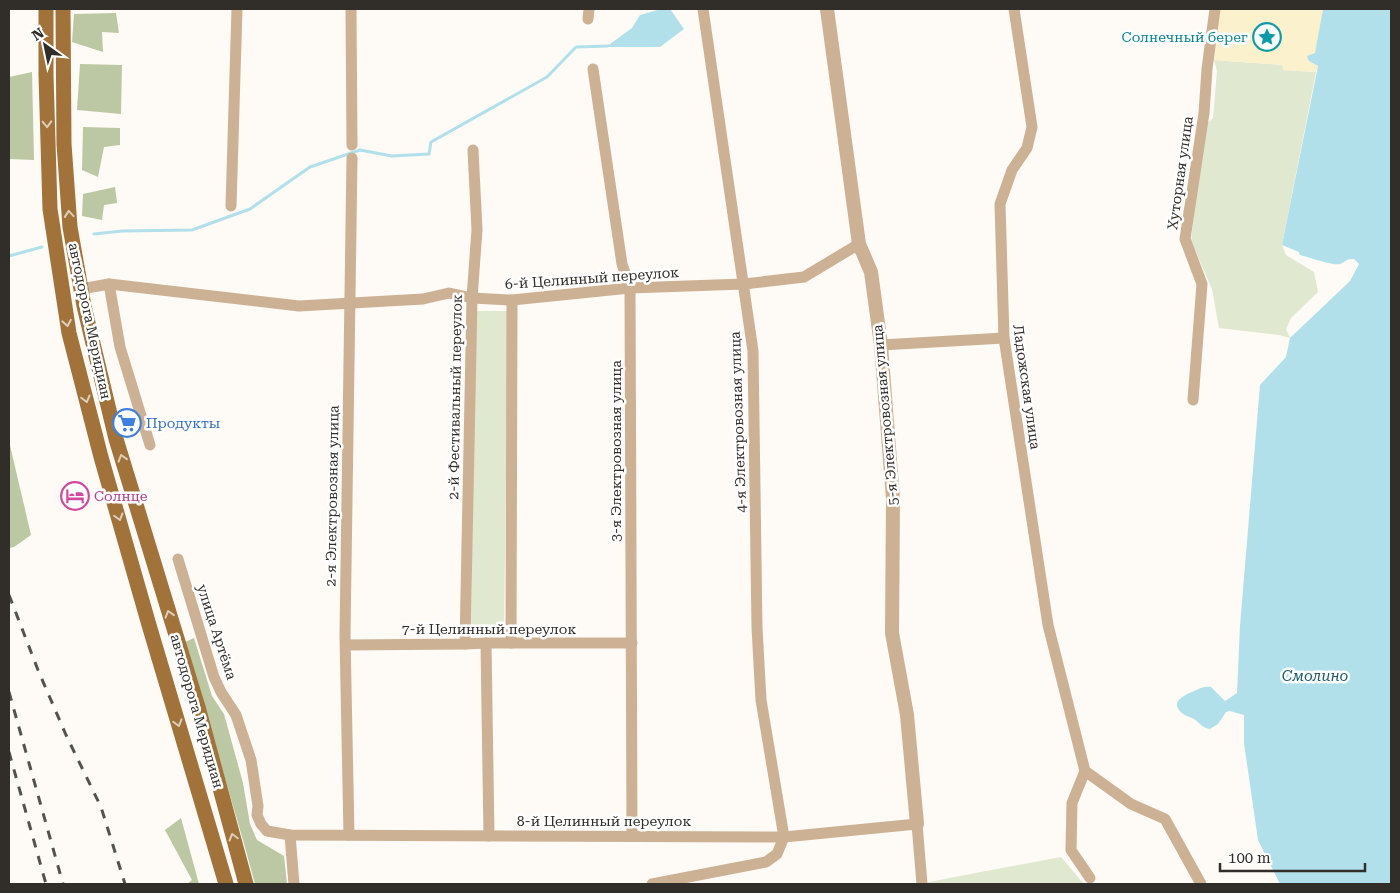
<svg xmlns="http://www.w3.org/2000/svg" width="1400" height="893" viewBox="0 0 1400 893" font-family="'Roboto Serif',serif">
<rect width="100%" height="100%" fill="#fefaf6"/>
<g fill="#e0e8d0">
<polygon points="1214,60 1283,65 1283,70 1316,72 1282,245 1286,255 1314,272 1318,292 1291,318 1286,329 1290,338 1279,335 1219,328 1212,289 1191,241 1204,126 1213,118 1217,71"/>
<polygon points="475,311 508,311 504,632 471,632"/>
<polygon points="1061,857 1084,884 918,884"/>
</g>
<g fill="#bcc7a3">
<polygon points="116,13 119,33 102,32 103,52 72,42 74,14"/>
<polygon points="80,64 122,65 121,114 77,110"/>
<polygon points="32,72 34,160 9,159 9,77"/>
<polygon points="83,127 120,128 120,145 104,147 98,177 82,170"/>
<polygon points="115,187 117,203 104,205 102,220 82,216 83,194"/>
<polygon points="9,441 31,535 14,547 9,548"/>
<polygon points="194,638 212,696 224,714 243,783 250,824 257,840 284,856 287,884 255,884 243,840 185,642"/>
<polygon points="181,818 199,884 187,884 192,880 165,830"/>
</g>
<polygon fill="#fbf1cc" points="1220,9 1323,9 1315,54 1309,61 1318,66 1316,72 1283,70 1282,65 1214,60"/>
<g fill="#b1e0ea">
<polygon points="661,9 670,9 684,29 660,47 606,47 632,28 640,15"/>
<path d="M 1323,9 L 1391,9 L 1391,884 L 1280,884 L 1258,840 L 1244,743 L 1244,715 L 1230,711 L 1226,712 L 1218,724 L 1210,729 C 1202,728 1200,723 1194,719 C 1190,717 1186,716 1183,714 C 1169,703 1182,696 1192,692 C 1199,689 1203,686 1211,687 L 1225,701 L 1237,693 L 1240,626 L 1260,385 L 1286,357 L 1290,338 L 1350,281 L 1359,264 L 1354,259 C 1345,259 1347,261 1340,264 C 1332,266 1309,257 1300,255 L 1299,252 L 1282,245 L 1318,66 L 1309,61 L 1307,56 L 1315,53 Z"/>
</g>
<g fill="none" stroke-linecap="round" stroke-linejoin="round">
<g stroke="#b1e0ea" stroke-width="3">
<polyline points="94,234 122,231 192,230 250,209 310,167 360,150 392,156 429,154 431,142 547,77 576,47 608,46"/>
<polyline points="9,256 42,247"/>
</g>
<g stroke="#ccb194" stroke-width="11">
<polyline points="351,9 352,145"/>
<polyline points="1014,9 1032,127 1027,148 1012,170 1000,204 1004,338 1048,625 1085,771 1131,804 1165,819 1201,884"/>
<polyline points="588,19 589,9"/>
<polyline points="593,69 622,264 630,288 632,836"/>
<polyline points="231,206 237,9"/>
<polyline points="109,284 120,347 150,445"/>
<polyline points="81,289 109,284 299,306 423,299 449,293 472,298 512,300 630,288 744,284 804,277 859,244"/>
<polyline points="881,345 1004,338"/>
<polyline points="1193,400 1202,284 1185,239 1204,113 1207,69 1215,9"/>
<polyline points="178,559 214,677 221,692 236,715 251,760 258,806 257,815 261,824 267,831 290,835 784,837 917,824 922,884"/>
<polyline points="486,643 489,836"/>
<polyline points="511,643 512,300"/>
<polyline points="465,644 472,298 477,230 473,150"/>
<polyline points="346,645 465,644 486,643 632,643"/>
<polyline points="1085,771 1072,803 1071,850 1090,878"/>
<polyline points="290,835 294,884"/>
<polyline points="349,835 345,636 352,158"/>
<polyline points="652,884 766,862 777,854 784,837 761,700 757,628 753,351 703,9"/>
</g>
<polyline stroke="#ccb194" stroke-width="14" points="827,9 859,244 871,272 881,345 893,499 892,633 907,715 917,824"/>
<g stroke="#a1723a" stroke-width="15">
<polyline points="46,9 46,75 50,209 69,333 101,457 149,625 226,884"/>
<polyline points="63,9 64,144 70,227 84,306 116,439 198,707 246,884"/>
</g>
<g stroke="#55514d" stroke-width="3" stroke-dasharray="9 9" stroke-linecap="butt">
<polyline points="9,595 38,670 66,735 101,807 125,884"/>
<polyline points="9,692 63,884"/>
<polyline points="9,752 46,884"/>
</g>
</g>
<defs><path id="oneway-chevron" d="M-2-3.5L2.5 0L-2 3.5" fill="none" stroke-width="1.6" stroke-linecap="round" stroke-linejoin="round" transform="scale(1.25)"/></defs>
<g stroke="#deceba">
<use href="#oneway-chevron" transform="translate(47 124) rotate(88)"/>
<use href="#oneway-chevron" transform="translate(69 214) rotate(-95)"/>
<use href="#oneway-chevron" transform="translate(67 323) rotate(80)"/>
<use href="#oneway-chevron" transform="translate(86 399) rotate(75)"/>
<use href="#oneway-chevron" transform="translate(122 458) rotate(-107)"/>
<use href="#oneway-chevron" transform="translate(119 517) rotate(74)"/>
<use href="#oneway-chevron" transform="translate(169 614) rotate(-107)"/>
<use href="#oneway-chevron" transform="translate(178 723) rotate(74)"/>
<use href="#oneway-chevron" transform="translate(233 837) rotate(-106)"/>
</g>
<defs>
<symbol id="sight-ring" viewBox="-11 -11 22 22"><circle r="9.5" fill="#fff" stroke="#0f9aa8" stroke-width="1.5"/><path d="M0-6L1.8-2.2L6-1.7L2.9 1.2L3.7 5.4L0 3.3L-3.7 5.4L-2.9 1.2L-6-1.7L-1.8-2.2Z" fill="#0f9aa8"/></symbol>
<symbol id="supermarket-ring" viewBox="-11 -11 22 22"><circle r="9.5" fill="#fff" stroke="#3f7fe0" stroke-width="1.5"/><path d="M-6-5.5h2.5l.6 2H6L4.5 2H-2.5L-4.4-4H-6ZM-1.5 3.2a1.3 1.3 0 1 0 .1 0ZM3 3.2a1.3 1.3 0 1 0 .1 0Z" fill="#3f7fe0"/></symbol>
<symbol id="hotel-ring" viewBox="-11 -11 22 22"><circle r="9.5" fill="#fff" stroke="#d1479c" stroke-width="1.5"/><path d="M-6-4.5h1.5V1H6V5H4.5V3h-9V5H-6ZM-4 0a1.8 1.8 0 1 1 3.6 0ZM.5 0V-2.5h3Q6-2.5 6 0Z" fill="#d1479c"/></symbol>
</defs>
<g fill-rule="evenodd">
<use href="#sight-ring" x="1251" y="21" width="32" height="32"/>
<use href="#supermarket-ring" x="111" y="407" width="32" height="32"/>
<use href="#hotel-ring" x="59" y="480" width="32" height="32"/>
</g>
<g text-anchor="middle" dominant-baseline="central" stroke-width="5" stroke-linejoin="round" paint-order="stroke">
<g font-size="14" fill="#0d838f" stroke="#fff" text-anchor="end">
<text x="1248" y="37">Солнечный берег</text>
</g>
<g font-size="14" fill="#312d29" stroke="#fff">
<text transform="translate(1180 173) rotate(-82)">Хуторная улица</text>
<text transform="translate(592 278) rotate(-4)">6-й Целинный переулок</text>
<text transform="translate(90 321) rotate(78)">автодорога Меридиан</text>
<text transform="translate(1027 387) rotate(82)">Ладожская улица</text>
<text transform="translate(455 397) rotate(-89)">2-й Фестивальный переулок</text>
<text transform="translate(885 415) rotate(-95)">5-я Электровозная улица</text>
<text transform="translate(738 422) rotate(-92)">4-я Электровозная улица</text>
<text transform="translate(616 451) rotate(-90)">3-я Электровозная улица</text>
<text transform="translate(332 496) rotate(-89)">2-я Электровозная улица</text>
<text x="489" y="629">7-й Целинный переулок</text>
<text transform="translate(217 632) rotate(72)">улица Артёма</text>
<text transform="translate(197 711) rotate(74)">автодорога Меридиан</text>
<text x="604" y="821">8-й Целинный переулок</text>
</g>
<g font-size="14" fill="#366cbe" stroke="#fff" text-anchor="start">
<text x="146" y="423">Продукты</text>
</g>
<g font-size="14" fill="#b23c85" stroke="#fff" text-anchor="start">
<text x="94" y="496">Солнце</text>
</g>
<g font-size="15" font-style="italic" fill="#1e5b67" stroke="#fff">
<text x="1315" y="676">Смолино</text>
</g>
</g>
<rect width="1400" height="893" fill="none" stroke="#312d29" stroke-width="20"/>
<g transform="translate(45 45) rotate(327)" stroke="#ffffff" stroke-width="4" paint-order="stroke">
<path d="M0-4L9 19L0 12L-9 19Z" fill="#312d29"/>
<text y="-8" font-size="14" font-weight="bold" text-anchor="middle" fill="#312d29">N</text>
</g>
<path d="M1220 863v8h145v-8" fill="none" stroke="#312d29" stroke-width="2.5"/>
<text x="1228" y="863" font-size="15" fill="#312d29" stroke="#ffffff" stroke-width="4" paint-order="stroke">100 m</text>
</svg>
